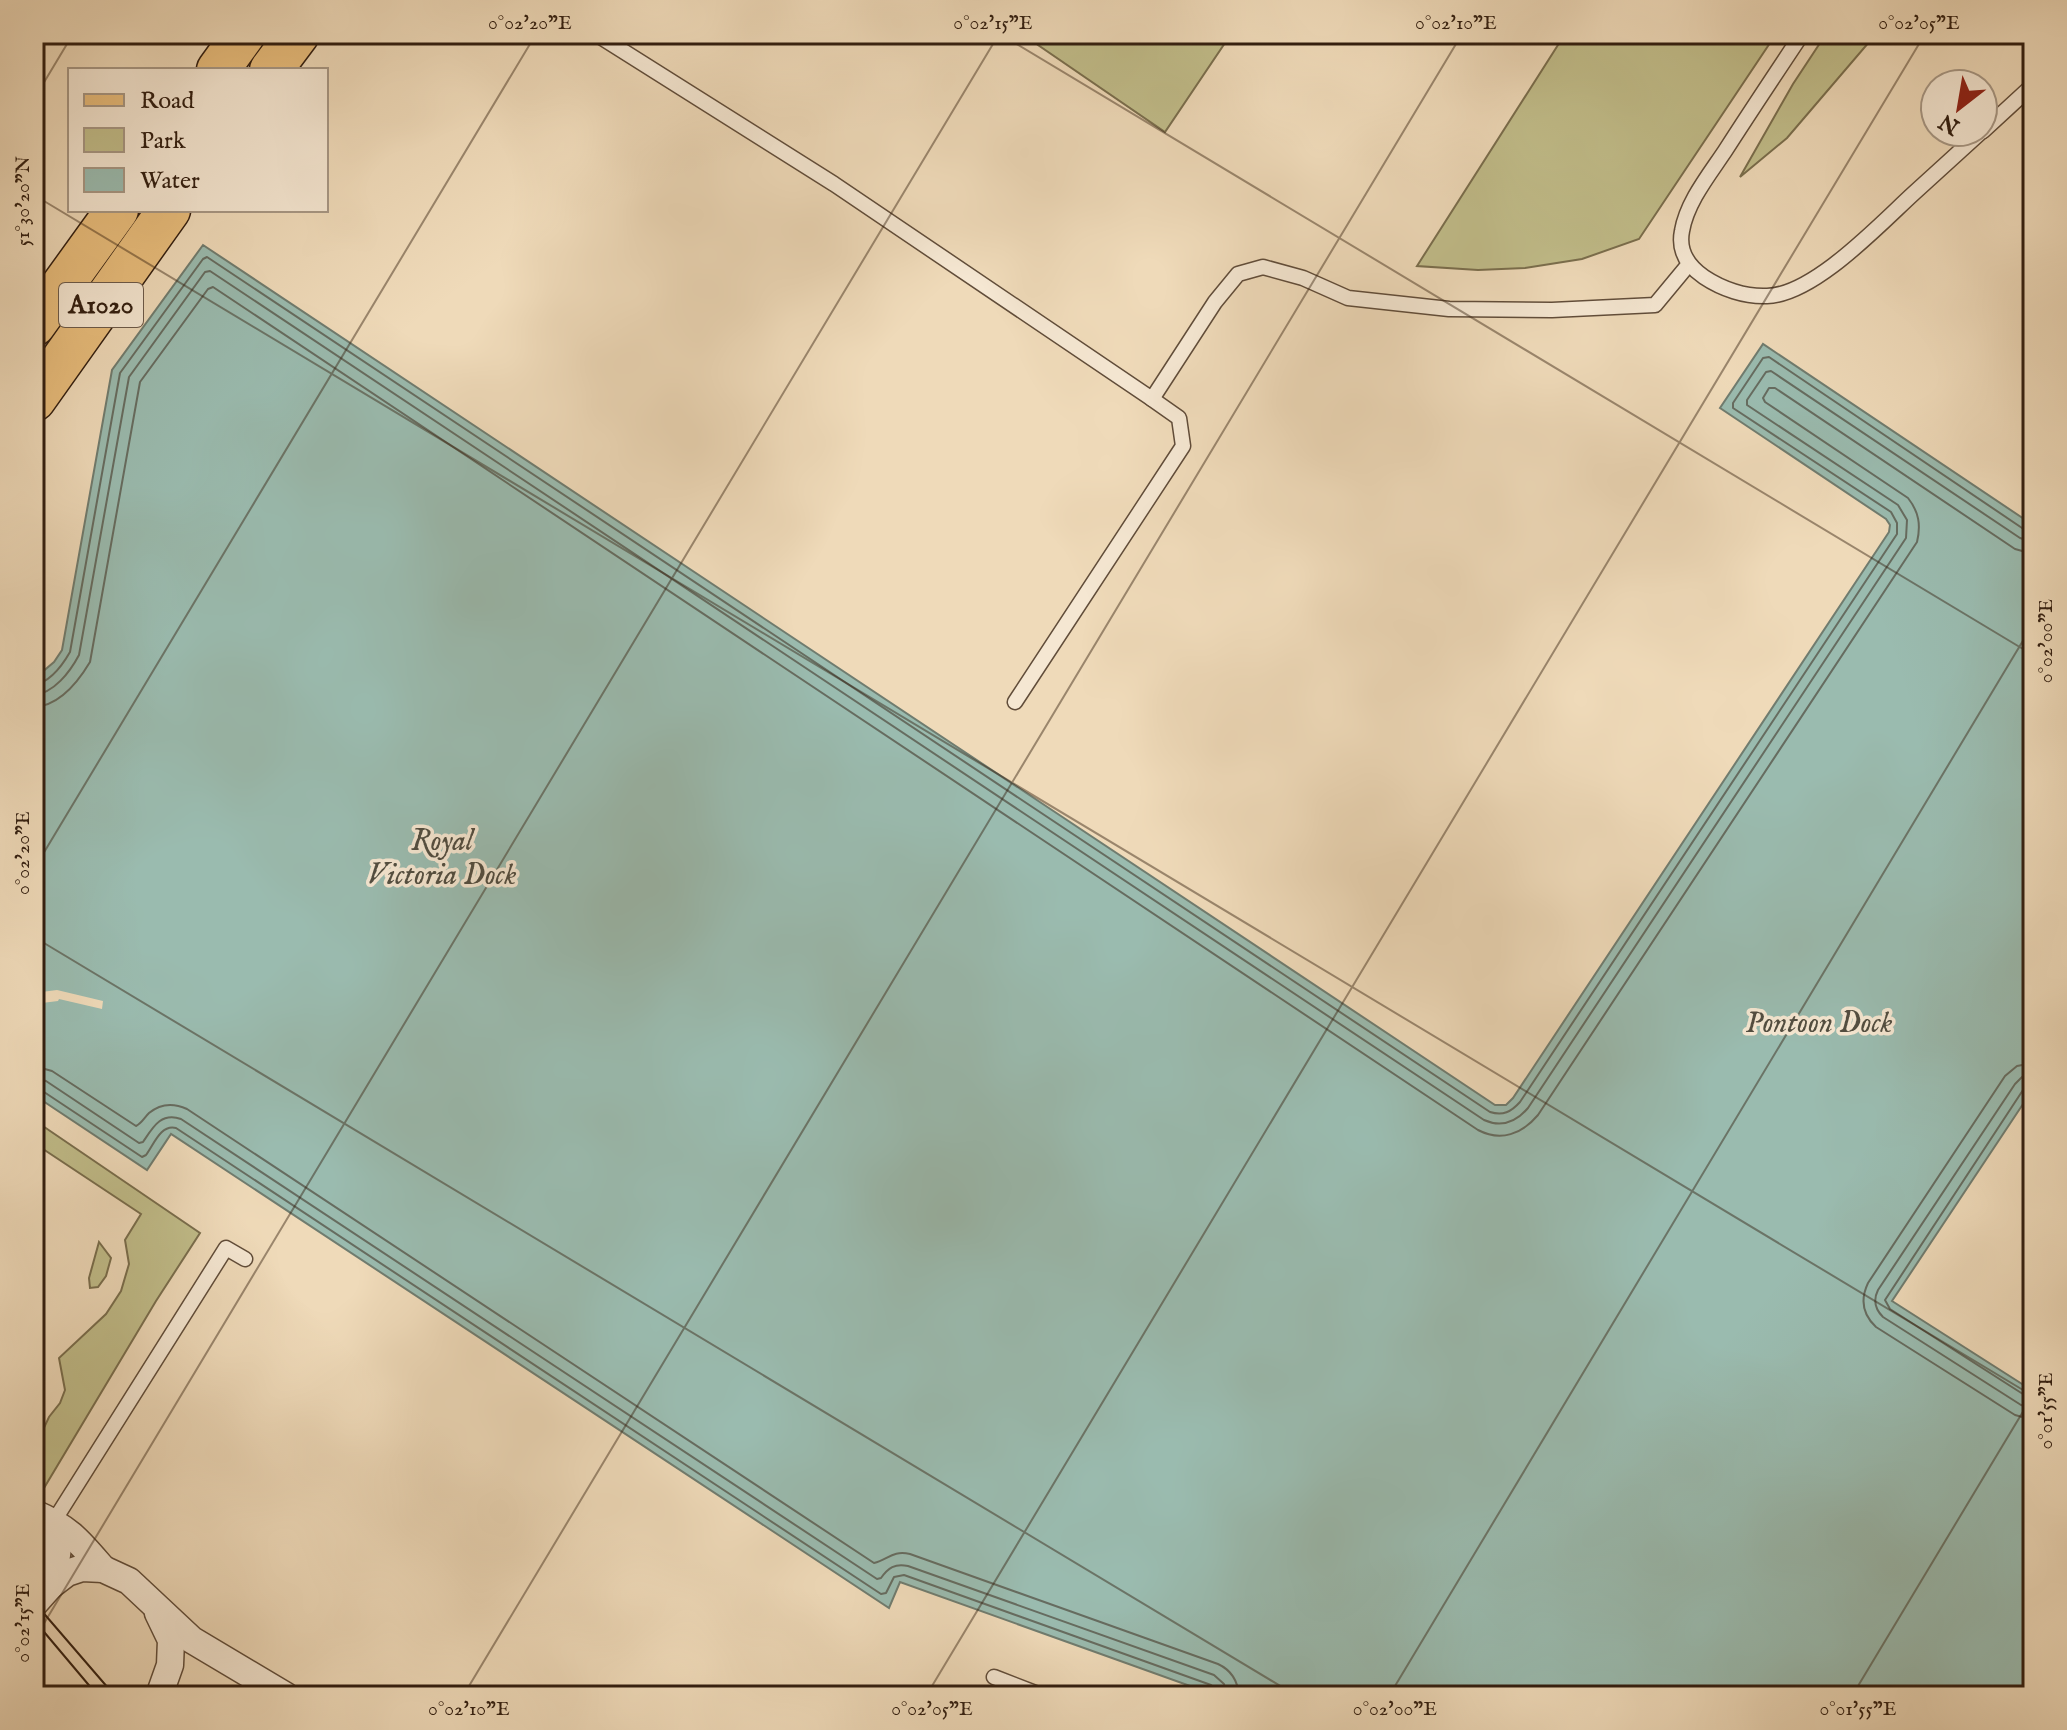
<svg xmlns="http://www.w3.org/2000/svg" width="2067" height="1730" viewBox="0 0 2067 1730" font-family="'IM FELL English',serif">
<rect width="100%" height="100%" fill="#efdab9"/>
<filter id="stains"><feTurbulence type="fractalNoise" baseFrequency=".0025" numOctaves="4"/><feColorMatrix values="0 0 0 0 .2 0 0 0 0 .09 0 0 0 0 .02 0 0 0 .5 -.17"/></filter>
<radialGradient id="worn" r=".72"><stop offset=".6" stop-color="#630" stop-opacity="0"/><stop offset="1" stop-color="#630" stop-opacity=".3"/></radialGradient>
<g fill="#c1bd8a" stroke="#7a6e4d" stroke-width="2">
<polygon points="1046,34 1231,34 1165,132 1038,45"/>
<polygon points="1565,34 1776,34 1639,239 1582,259 1525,268 1478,270 1417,266"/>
<polygon points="1826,34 1876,34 1787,138 1740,177 1793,84"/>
<polygon points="34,1120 200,1233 156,1301 41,1493 34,1488 34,1449 49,1417 60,1403 65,1390 59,1358 106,1314 121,1291 129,1264 125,1240 141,1214 34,1143"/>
<polygon points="99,1242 111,1258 106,1276 98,1287 90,1288 89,1278"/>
</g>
<polygon fill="#9abbaf" stroke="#707c6f" stroke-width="2" points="203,245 1495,1105 1506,1105 1513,1098 1889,532 1890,525 1886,519 1720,408 1763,344 2033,525 2033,1089 1892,1301 2033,1391 2033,1696 1218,1696 900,1582 889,1608 171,1134 147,1170 34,1095 34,679 54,662 62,650 112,370"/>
<polygon fill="#efdab9" points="57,990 103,1001 102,1009 59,999 58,1001 34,1004 34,993"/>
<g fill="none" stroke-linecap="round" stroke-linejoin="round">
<g stroke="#666c60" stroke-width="2">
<path d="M 34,685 C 50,682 62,666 70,652 L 120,373 L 203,259 L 207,257 L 1490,1112 C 1503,1116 1511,1112 1520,1102 L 1897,534 L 1897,523 L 1891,512 L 1733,408 L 1733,403 L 1763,358 L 1769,357 L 2025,530 L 2033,531"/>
<path d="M 34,695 C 54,693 70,672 79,655 L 129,377 L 205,272 L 210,271 L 1484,1120 C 1502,1128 1516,1122 1528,1108 L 1906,538 L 1907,520 L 1898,505 L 1747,405 L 1747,400 L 1766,372 L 1771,371 L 2020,538 L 2033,542"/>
<path d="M 34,707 C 59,706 78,682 90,662 L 140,382 L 208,289 L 213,287 L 1478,1130 C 1501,1142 1522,1134 1538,1115 L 1917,542 C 1921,525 1919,512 1908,498 L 1765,402 L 1763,398 L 1769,388 L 1775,388 L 2015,549 L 2033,554"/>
<path d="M 2033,1063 L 2017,1066 L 2005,1076 L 1868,1283 C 1860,1300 1863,1315 1876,1327 L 2015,1415 L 2033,1420"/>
<path d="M 34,1066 L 52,1071 L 136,1126 C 142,1123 144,1118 149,1113 C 161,1103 174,1103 187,1109 L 874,1563 C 888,1560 892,1550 910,1554 L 1218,1664 C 1231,1670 1238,1681 1239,1696"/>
<path d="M 2033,1075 L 2022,1077 L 2015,1084 L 1878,1290 C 1873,1300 1875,1309 1883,1317 L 2021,1405 L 2033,1408"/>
<path d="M 34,1078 L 46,1081 L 139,1143 L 143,1142 C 153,1127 161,1112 181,1119 L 877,1579 L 881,1578 C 888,1568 895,1563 908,1566 L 1214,1675 L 1224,1684 L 1227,1696"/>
<polyline points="2033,1086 2028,1086 2023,1090 1885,1300 1890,1309 2026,1396 2033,1397"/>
<path d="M 34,1089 L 41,1090 L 142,1157 L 146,1155 C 154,1144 161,1124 176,1128 L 881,1594 L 886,1593 L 894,1577 L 904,1575 L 1211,1685 L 1216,1689 L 1217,1696"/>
</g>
<defs>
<g id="lane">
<polyline points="596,34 834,184 1152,399 1215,302 1238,274 1263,267 1303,278 1348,298 1449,309 1552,310 1655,305 1689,264"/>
<path d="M 1802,34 C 1776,73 1750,112 1725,151 C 1709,175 1687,202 1682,231 C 1678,251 1688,266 1704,277 C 1722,289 1745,297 1767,296 C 1814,295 1880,224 1914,193 C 1936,173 1959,152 1981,132"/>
<polyline points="1983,131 2033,85"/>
<polyline points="1015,702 1183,446 1179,418 1152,399"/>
<polyline points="54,1521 226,1248 245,1259"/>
<polyline points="994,1677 1043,1696"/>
</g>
<g id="street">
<path d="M 34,1513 C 69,1528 79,1541 103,1569"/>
<path d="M 50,1586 C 56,1561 62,1547 54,1521"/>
<polyline points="34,1604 50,1586 67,1573 82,1568 103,1569 129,1581 192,1640 286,1696"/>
<polyline points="158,1613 171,1640 170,1665 159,1696"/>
</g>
<g id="primary">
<polyline points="218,70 244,34"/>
<polyline points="271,70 298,34"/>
<polyline points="34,325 117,210"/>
<polyline points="34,400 169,210"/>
</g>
</defs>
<use href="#lane" stroke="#614d3a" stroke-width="17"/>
<use href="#street" stroke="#614d3a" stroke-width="29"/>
<use href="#primary" stroke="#321e10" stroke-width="45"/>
<use href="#lane" stroke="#f5e7d2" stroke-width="14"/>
<use href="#street" stroke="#f5e7d2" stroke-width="26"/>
<use href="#primary" stroke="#e8bd7c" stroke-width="42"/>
<g stroke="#321e10" stroke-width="2">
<polyline points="34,1602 115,1696"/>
<polyline points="34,1620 98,1696"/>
</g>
</g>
<path fill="none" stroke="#321e10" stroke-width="2" stroke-opacity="0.45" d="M 1000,34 L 2033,655M 34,99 L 73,34M 34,195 L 2033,1396M 34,869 L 536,34M 34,937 L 1297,1696M 34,1640 L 999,34M 34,1679 L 62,1696M 463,1696 L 1462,34M 926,1696 L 1925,34M 1389,1696 L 2033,624M 1852,1696 L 2033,1395"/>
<g text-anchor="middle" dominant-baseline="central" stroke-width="7" stroke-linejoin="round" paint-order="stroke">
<rect fill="#f5e7d2" stroke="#6c5a4a" stroke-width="2" x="59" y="283" width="84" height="44" rx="6"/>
<g font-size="26" font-weight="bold" fill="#321e10">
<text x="101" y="305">A1020</text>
</g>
<g font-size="30" font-style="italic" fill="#514d40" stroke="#f5e7d2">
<text x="442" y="842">Royal<tspan x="442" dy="34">Victoria Dock</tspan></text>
<text x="1819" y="1024">Pontoon Dock</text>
</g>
</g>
<rect width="2067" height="1730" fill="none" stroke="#efdab9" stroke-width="88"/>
<rect x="68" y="68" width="260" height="144" fill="#f5e7d2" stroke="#a79784" stroke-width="2"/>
<rect x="84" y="94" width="40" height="12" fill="#e8bd7c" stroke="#a79784" stroke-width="2"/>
<text x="140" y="108" font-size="24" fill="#321e10">Road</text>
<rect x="84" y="128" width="40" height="24" fill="#c1bd8a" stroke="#a79784" stroke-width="2"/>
<text x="140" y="148" font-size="24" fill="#321e10">Park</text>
<rect x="84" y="168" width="40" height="24" fill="#9abbaf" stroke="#a79784" stroke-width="2"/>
<text x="140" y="188" font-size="24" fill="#321e10">Water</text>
<g transform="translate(1959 108) rotate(211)"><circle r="38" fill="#f5e7d2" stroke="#a79784" stroke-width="2"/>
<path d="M0-6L14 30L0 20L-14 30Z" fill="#8f2418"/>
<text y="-12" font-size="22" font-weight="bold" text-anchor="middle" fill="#321e10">N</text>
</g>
<rect x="44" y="44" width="1979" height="1642" fill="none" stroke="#321e10" stroke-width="3"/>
<g font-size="20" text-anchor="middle" fill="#321e10">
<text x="530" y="29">0°02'20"E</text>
<text x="993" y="29">0°02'15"E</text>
<text x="1456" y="29">0°02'10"E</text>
<text x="1919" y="29">0°02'05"E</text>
<text transform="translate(22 201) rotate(-90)" y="7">51°30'20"N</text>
<text transform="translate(2045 641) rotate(-90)" y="7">0°02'00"E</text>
<text transform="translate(22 853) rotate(-90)" y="7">0°02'20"E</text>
<text transform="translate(2045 1411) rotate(-90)" y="7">0°01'55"E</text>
<text transform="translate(22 1623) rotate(-90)" y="7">0°02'15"E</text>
<text x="469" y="1715">0°02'10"E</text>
<text x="932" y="1715">0°02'05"E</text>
<text x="1395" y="1715">0°02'00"E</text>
<text x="1858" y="1715">0°01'55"E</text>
</g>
<rect width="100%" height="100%" filter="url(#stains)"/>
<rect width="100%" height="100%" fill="url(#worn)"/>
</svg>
